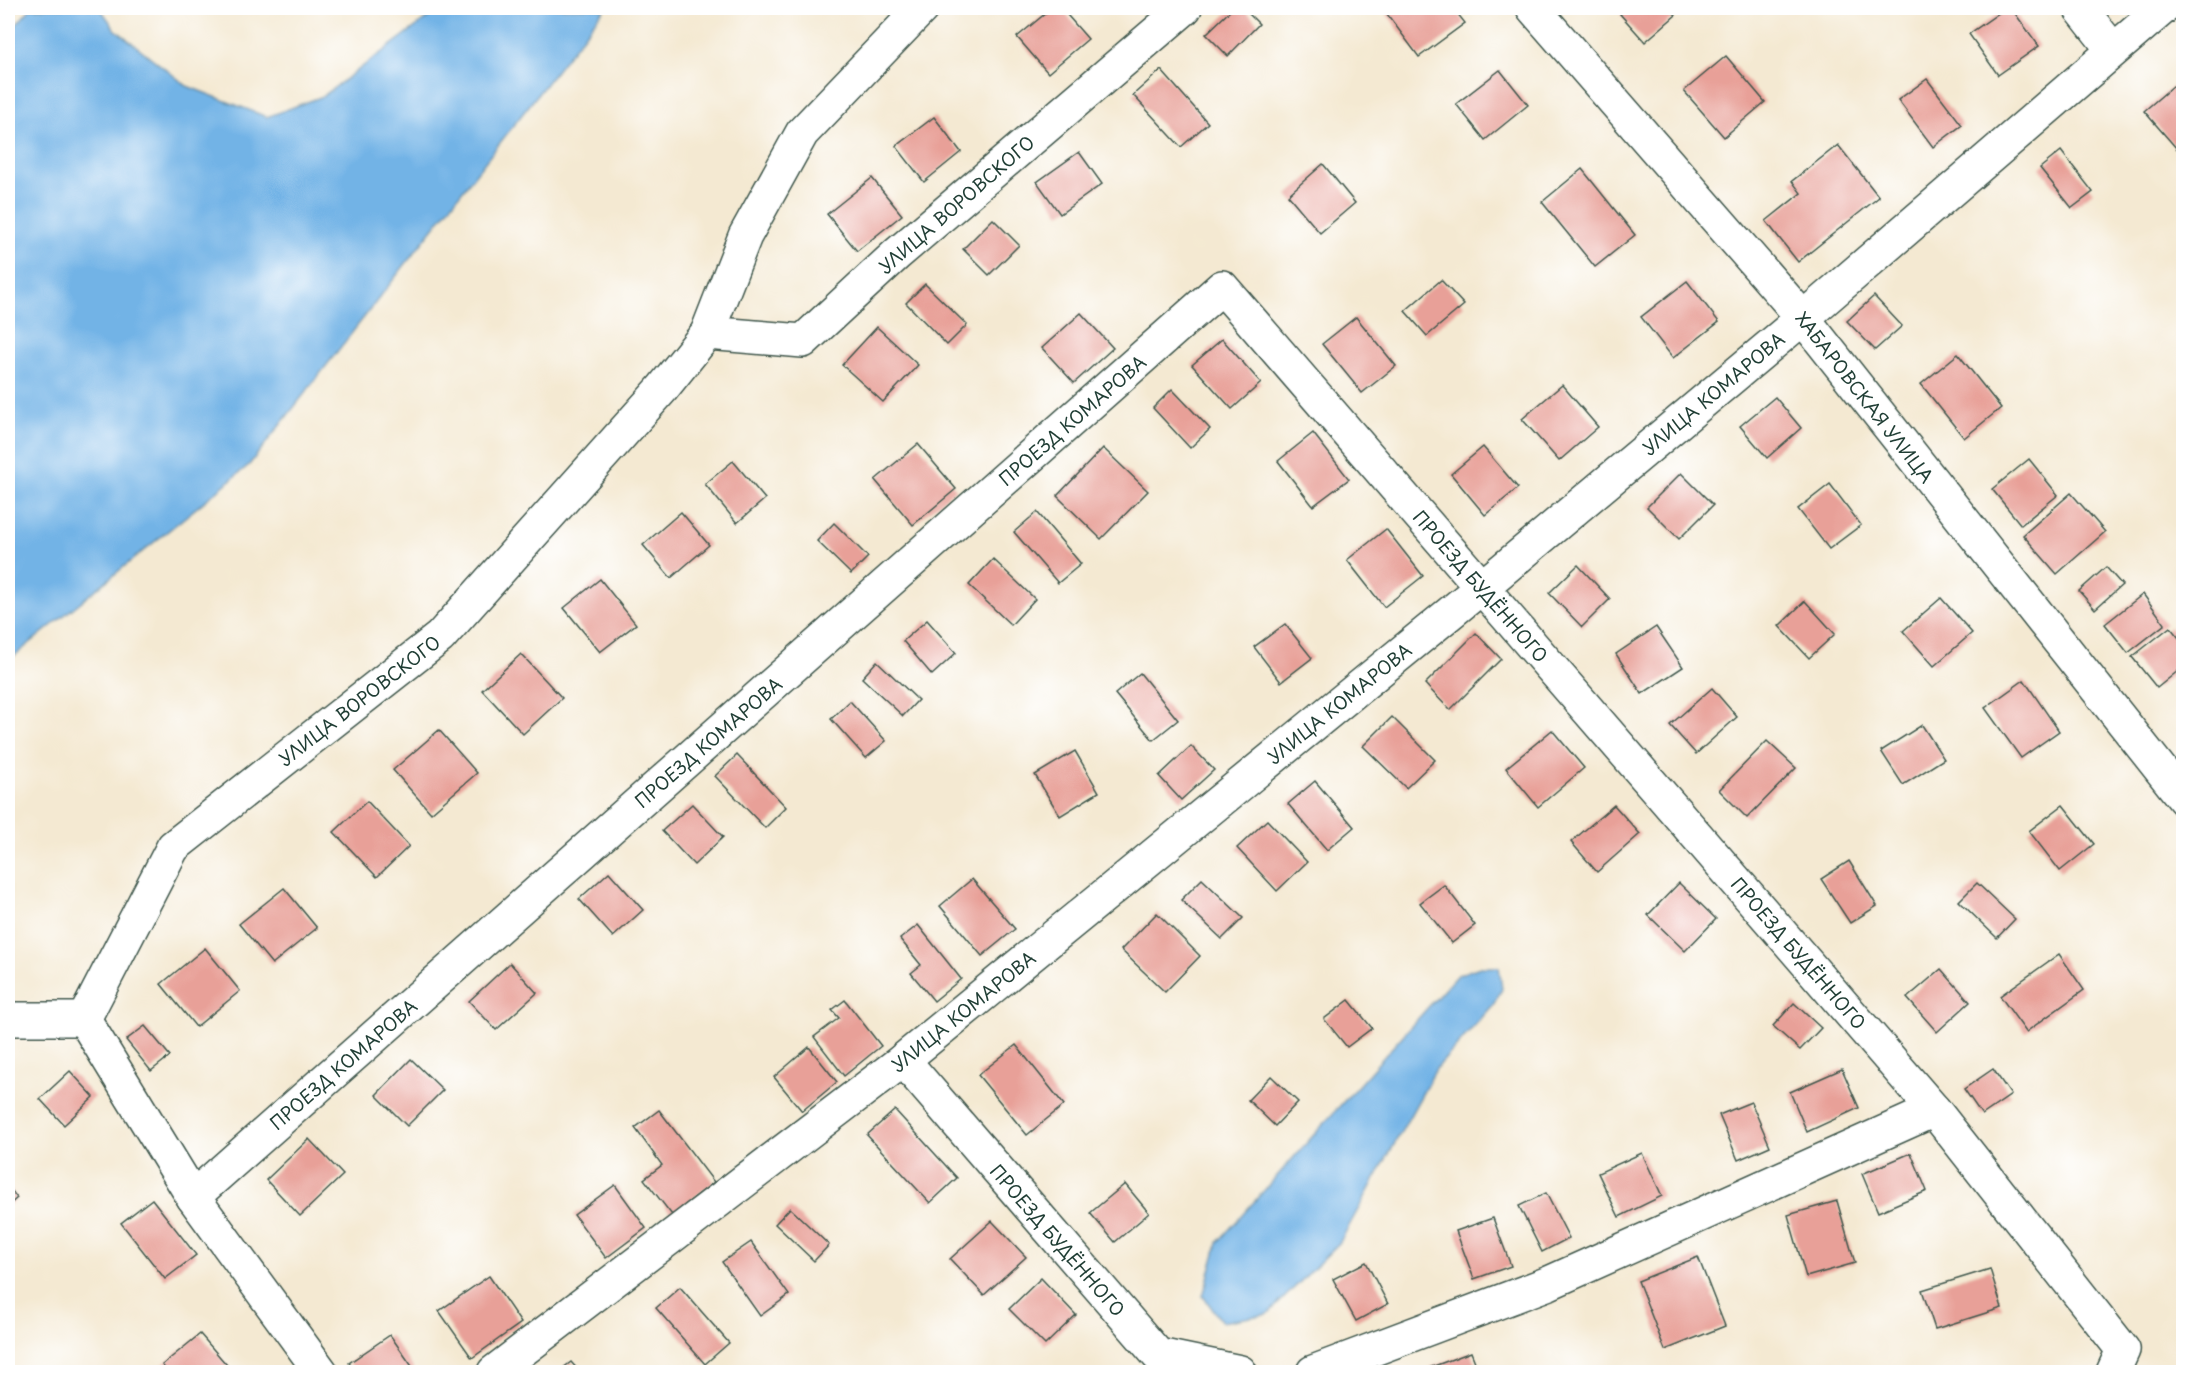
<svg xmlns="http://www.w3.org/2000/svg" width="2191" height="1380" viewBox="0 0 2191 1380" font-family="'Playpen Sans',sans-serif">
<rect width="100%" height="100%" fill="#fff"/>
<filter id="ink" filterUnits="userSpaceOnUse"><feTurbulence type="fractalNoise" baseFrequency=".0167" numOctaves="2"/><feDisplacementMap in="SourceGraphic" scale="12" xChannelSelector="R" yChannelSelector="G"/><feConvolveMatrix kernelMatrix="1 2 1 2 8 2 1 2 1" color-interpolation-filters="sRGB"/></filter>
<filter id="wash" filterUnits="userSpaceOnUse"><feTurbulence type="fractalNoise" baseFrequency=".008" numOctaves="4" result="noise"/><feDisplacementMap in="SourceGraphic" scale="24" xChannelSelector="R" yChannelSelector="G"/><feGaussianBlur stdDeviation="1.35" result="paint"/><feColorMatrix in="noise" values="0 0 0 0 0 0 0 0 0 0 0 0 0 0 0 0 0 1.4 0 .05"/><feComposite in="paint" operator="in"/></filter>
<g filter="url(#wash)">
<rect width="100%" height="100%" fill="#f4e9d2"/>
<g fill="#72b3e6" stroke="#48788d" stroke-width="1.5">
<polygon points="31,8 100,8 115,29 187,86 267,117 323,96 441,8 605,8 249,465 8,661 8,34"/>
<polygon points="1480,967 1499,967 1502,989 1493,1005 1436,1069 1340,1242 1268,1314 1222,1322 1203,1296 1218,1242 1457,975"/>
</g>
<g id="blocks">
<g fill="#e8a098">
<polygon points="1052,8 1061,8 1088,39 1048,73 1017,37"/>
<polygon points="1233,8 1243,8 1259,24 1228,56 1206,34"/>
<polygon points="1387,8 1453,8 1465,23 1419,57 1384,10"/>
<polygon points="1628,8 1669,8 1676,15 1645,42 1620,14"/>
<polygon points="2006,8 2011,8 2039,46 1998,75 1969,34"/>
<polygon points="1726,56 1765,102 1724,137 1684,91"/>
<polygon points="1161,70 1208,123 1181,147 1133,95"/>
<polygon points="1500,70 1528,105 1485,140 1456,104"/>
<polygon points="1927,79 1962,125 1933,147 1898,100"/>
<polygon points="2173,86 2184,98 2184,157 2144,111"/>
<polygon points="934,117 961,152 924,182 896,146"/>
<polygon points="1838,145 1879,197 1798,262 1766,221 1801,193 1792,181"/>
<polygon points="2061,151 2093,192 2072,208 2040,168"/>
<polygon points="1079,152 1102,184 1060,214 1037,182"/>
<polygon points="1323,164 1355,203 1320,233 1288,195"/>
<polygon points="1582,169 1635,235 1595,267 1542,202"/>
<polygon points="872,178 902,215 857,251 827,214"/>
<polygon points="993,219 1019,245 989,275 963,249"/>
<polygon points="1441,280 1464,305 1427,336 1405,311"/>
<polygon points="1687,281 1719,322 1673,358 1641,317"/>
<polygon points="925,284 967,325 947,345 906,303"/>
<polygon points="1874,296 1902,326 1875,350 1847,321"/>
<polygon points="1081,313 1113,348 1074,383 1042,348"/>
<polygon points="1356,317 1396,366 1362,393 1322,344"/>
<polygon points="877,327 918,365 883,402 842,365"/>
<polygon points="1222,339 1261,383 1232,409 1192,365"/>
<polygon points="1958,354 2001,408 1964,438 1921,384"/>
<polygon points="1562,385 1598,427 1559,461 1522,419"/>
<polygon points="1172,389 1210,429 1190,448 1153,408"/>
<polygon points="1775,397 1801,428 1767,458 1740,426"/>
<polygon points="1313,433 1349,479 1313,506 1278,461"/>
<polygon points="918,444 956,489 913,525 875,480"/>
<polygon points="1483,447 1518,488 1485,515 1451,474"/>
<polygon points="1103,448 1148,491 1101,539 1057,496"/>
<polygon points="2029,459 2058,495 2021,525 1992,489"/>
<polygon points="733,461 765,499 737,523 705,484"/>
<polygon points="1681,473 1713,505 1679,539 1647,507"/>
<polygon points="1830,484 1861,525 1829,549 1798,509"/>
<polygon points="2071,493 2105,532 2057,574 2023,535"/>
<polygon points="681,512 709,545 671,578 643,545"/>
<polygon points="1037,512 1081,564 1058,583 1014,532"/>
<polygon points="834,523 868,557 851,574 817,541"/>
<polygon points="1386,529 1423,576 1384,607 1347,560"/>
<polygon points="993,559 1035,599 1011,625 969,585"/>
<polygon points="1578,565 1610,599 1582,627 1549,593"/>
<polygon points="2106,567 2122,585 2095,609 2079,591"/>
<polygon points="600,579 636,624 600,652 564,608"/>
<polygon points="2143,594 2165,624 2128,653 2105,624"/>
<polygon points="1941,598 1972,633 1934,666 1903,631"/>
<polygon points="1805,601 1835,634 1809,658 1779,626"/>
<polygon points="927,620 956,653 932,675 903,641"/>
<polygon points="1285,624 1312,658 1281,682 1254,647"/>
<polygon points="1656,627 1683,667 1642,694 1616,654"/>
<polygon points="2170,627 2184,644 2184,666 2157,688 2132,657"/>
<polygon points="1476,633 1501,659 1450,710 1425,684"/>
<polygon points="521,654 562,698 523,734 482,690"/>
<polygon points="877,661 918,700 903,716 862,678"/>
<polygon points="1140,673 1178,720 1153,740 1115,694"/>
<polygon points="2024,680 2059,731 2021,758 1985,708"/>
<polygon points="1712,688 1737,717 1696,754 1670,725"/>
<polygon points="850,701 886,741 866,758 831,719"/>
<polygon points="1392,717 1435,760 1406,788 1363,746"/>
<polygon points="1922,725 1944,759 1903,785 1881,751"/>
<polygon points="439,730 477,773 431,813 393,770"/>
<polygon points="1552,730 1584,768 1538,807 1506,768"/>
<polygon points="1767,741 1796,768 1747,818 1719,790"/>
<polygon points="1191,746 1214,770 1181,800 1159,776"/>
<polygon points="1075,751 1099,792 1060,816 1035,775"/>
<polygon points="737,755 786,807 765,828 715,776"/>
<polygon points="1315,781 1354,827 1327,850 1288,804"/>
<polygon points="367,801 409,846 377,877 334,832"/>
<polygon points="692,804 723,837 694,865 662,831"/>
<polygon points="1614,805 1640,834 1597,872 1571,842"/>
<polygon points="2063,805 2094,844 2060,871 2029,831"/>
<polygon points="1267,820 1307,862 1277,891 1237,848"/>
<polygon points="1849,861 1877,906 1850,923 1821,879"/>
<polygon points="609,872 643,910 613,937 579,899"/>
<polygon points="972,879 1015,929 982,956 940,906"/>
<polygon points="1202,879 1243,918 1222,939 1181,900"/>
<polygon points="1679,883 1716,919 1685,951 1648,915"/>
<polygon points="1977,883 2015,919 1997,938 1959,901"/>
<polygon points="1444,885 1475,925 1452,943 1420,903"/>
<polygon points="284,888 317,928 272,964 239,924"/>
<polygon points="1157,913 1200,956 1165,992 1121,950"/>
<polygon points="918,925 961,979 934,1001 911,973 921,965 900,939"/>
<polygon points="205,948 240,991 196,1027 161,984"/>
<polygon points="2059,954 2084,990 2026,1032 2000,996"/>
<polygon points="510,963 537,993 496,1030 469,1001"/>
<polygon points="1941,969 1970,1002 1937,1032 1907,998"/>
<polygon points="845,1000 881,1046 844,1076 814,1037 839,1018 832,1010"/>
<polygon points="1349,1000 1372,1028 1347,1047 1324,1019"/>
<polygon points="1794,1003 1821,1028 1800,1050 1773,1026"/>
<polygon points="145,1026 170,1056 151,1071 126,1040"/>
<polygon points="1016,1045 1064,1105 1027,1135 978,1075"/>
<polygon points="809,1047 837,1082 802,1111 774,1077"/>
<polygon points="411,1059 443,1090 407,1126 376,1095"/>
<polygon points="1842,1069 1859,1108 1807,1132 1790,1092"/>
<polygon points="1993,1069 2011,1095 1982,1115 1964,1089"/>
<polygon points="70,1071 94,1097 64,1125 40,1099"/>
<polygon points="1271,1076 1298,1102 1275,1126 1248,1100"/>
<polygon points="1751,1102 1770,1146 1738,1160 1719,1115"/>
<polygon points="659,1110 714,1182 672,1215 644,1179 662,1165 635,1128"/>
<polygon points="895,1110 957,1178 930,1203 867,1135"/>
<polygon points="309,1139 343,1175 300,1216 266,1180"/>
<polygon points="1642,1153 1662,1196 1619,1217 1598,1173"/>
<polygon points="1911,1153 1927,1191 1878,1212 1862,1174"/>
<polygon points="1125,1184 1149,1213 1115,1242 1090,1213"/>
<polygon points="615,1185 646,1228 606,1258 574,1215"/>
<polygon points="8,1186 17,1198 8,1206"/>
<polygon points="1546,1193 1569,1238 1542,1252 1519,1206"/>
<polygon points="152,1199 196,1255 165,1279 121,1223"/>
<polygon points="1837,1201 1855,1263 1806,1277 1788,1215"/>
<polygon points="790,1208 829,1245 814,1261 775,1224"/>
<polygon points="1493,1218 1511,1266 1474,1279 1456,1231"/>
<polygon points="992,1221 1026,1257 984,1295 950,1259"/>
<polygon points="751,1242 789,1295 760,1316 722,1262"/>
<polygon points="1698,1257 1725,1326 1665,1350 1638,1281"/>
<polygon points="1366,1262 1388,1304 1356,1321 1333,1279"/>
<polygon points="1990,1269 2002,1308 1935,1329 1922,1290"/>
<polygon points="489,1276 521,1323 472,1358 439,1311"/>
<polygon points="1041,1278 1076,1315 1045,1345 1009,1309"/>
<polygon points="680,1287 729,1343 705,1364 656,1308"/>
<polygon points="200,1334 233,1372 168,1372 162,1365"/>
<polygon points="390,1335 416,1372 356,1372 349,1363"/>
<polygon points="1471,1352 1479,1372 1431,1372 1429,1368"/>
<polygon points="571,1362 580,1372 558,1372"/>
</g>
</g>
</g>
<g filter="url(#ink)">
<use href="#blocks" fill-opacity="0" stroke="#3f574c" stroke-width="1.5"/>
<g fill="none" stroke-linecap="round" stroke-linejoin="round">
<defs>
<g id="minor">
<polyline points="1533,8 1803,318 2184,799"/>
<polyline points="2080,8 2113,50"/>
<polyline points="707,333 803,341 897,254 1185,8"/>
<polyline points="8,1019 84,1019 173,847 440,637 662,389 707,333 745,236 802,133 922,8"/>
<polyline points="84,1019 193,1197 321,1372"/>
<polyline points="903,1060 1158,1355 1240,1372"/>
<polyline points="1934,1110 2123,1350 2113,1372"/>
<polyline points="193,1197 1222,287 1934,1110 1549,1283 1313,1372"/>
<polyline points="494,1372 903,1060 1482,587 1803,318 2163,8"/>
</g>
</defs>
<use href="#minor" stroke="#3f574c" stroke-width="36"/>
<use href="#minor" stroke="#fff" stroke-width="33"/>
</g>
</g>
<g text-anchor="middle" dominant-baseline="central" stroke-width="5" stroke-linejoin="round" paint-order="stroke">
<g font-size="18" fill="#1f3d34" stroke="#fff">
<text transform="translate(956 204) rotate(-41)">УЛИЦА ВОРОВСКОГО</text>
<text transform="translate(1713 393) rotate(-40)">УЛИЦА КОМАРОВА</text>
<text transform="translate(1865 397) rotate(52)">ХАБАРОВСКАЯ УЛИЦА</text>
<text transform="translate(1072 420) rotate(-41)">ПРОЕЗД КОМАРОВА</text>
<text transform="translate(1481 586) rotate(49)">ПРОЕЗД БУДЁННОГО</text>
<text transform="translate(359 700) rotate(-38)">УЛИЦА ВОРОВСКОГО</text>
<text transform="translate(1339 703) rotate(-39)">УЛИЦА КОМАРОВА</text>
<text transform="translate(708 742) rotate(-41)">ПРОЕЗД КОМАРОВА</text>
<text transform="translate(1799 953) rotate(49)">ПРОЕЗД БУДЁННОГО</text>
<text transform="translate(963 1011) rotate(-39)">УЛИЦА КОМАРОВА</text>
<text transform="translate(343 1064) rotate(-41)">ПРОЕЗД КОМАРОВА</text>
<text transform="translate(1058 1240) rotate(49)">ПРОЕЗД БУДЁННОГО</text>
</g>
</g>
<rect width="2191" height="1380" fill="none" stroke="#fff" stroke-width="30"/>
</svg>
